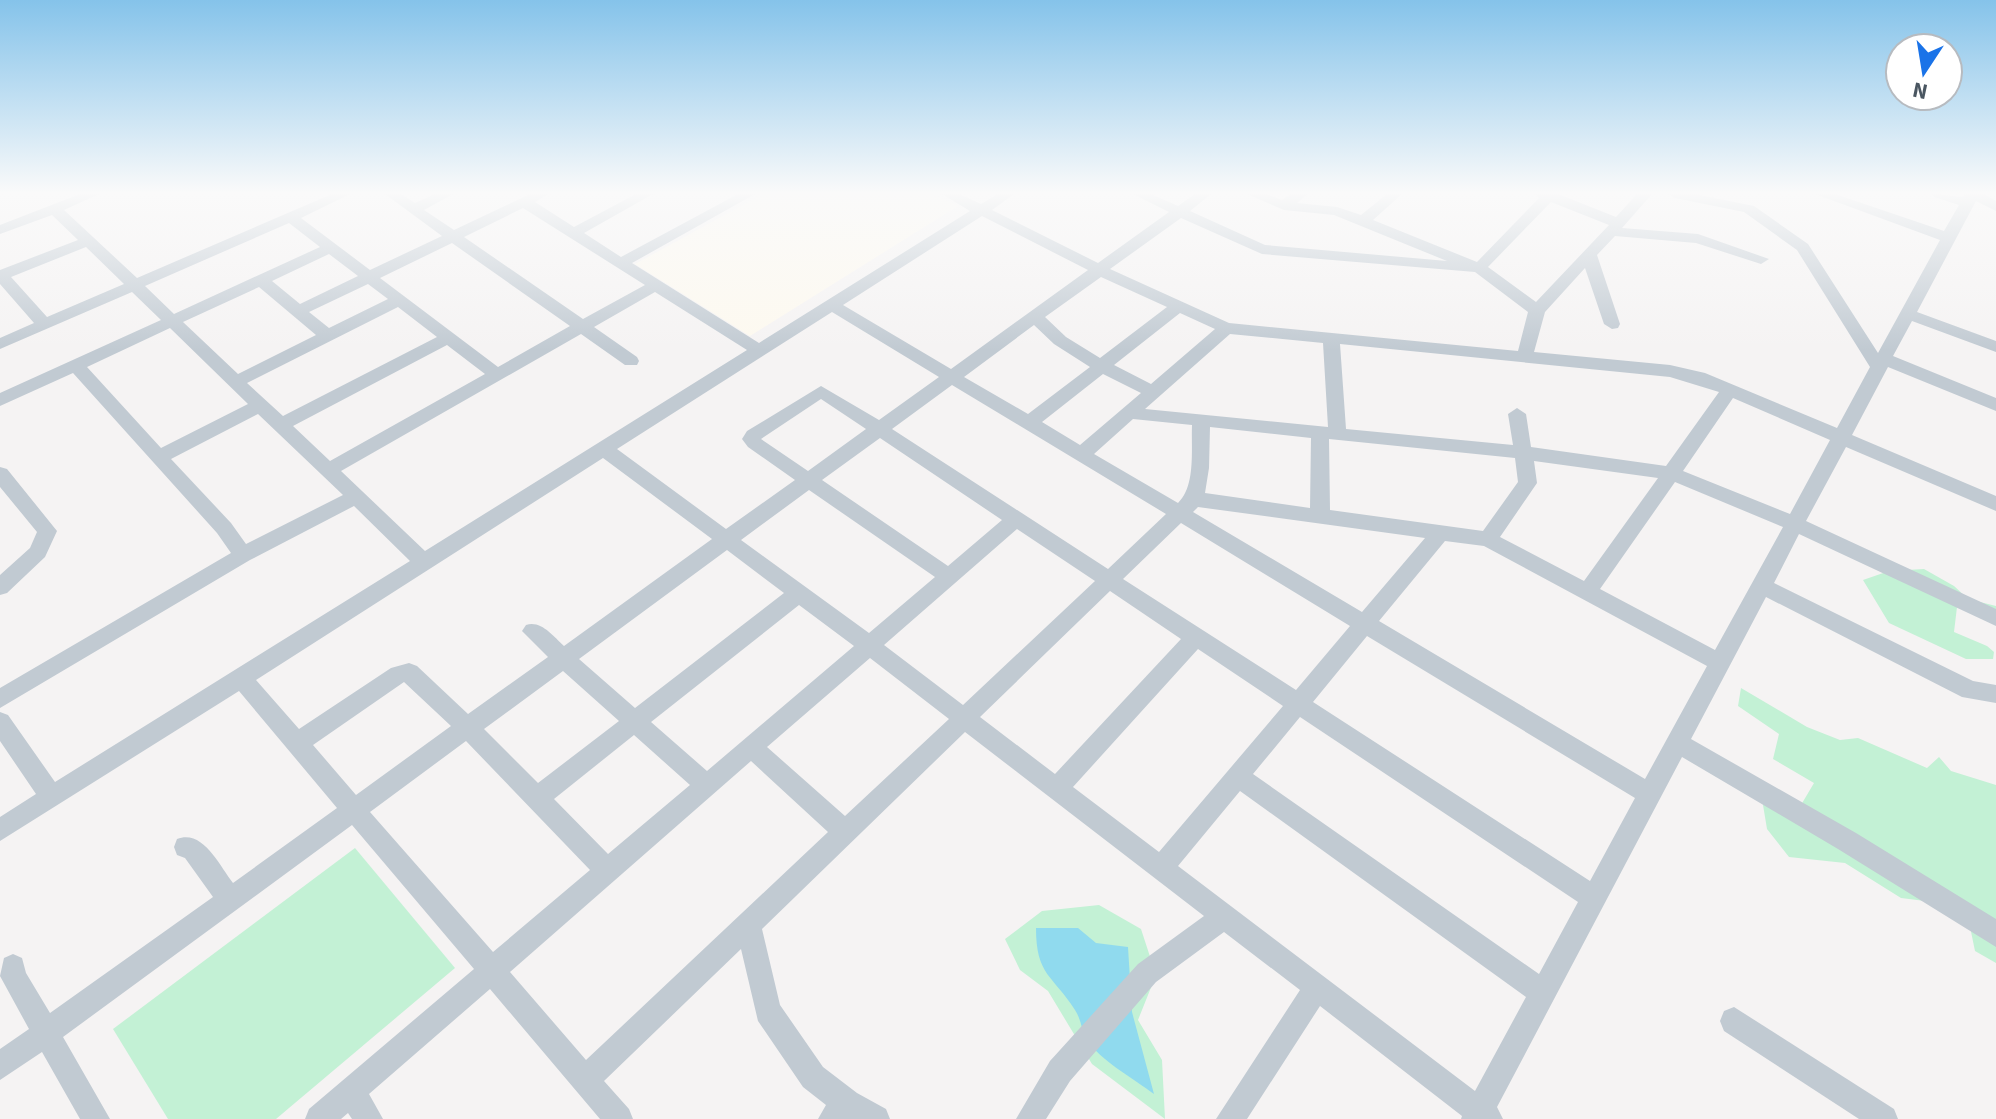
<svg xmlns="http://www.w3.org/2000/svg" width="1996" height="1119" viewBox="0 0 1996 1119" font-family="'Source Sans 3',sans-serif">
<rect width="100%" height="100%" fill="#f5f3f3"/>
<polygon fill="#fdf9ef" points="763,194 932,194 958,206 750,336 635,264"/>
<g fill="#c3f1d5">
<polygon points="1924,569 1954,586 1968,599 1996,606 1996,623 1957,607 1954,632 1987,646 1994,652 1993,659 1966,659 1889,623 1863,580 1889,571"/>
<polygon points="1741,688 1807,727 1840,740 1858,738 1927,768 1939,757 1951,771 1996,785 1996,963 1975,951 1969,922 1933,902 1901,898 1845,863 1789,857 1767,829 1762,799 1801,805 1814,783 1773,759 1779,734 1738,706"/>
<polygon points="355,848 455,968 276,1119 168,1119 113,1029"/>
<polygon points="1099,905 1141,929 1156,975 1138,1020 1162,1060 1165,1119 1092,1064 1048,991 1020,970 1005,939 1042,911"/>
</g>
<path fill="#90daee" d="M 1036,928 L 1078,928 L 1096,943 L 1128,947 L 1132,1012 L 1154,1094 C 1134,1079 1105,1063 1090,1044 C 1081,1033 1082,1020 1075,1010 C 1053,975 1036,976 1036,928 Z"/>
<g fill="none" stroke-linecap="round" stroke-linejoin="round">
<g fill="#c1cad2" fill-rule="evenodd">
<path d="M 80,194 L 99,194 L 64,210 L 137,278 L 332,194 L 350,194 L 301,218 L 370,270 L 442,236 L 385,194 L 401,194 L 415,203 L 435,194 L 453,194 L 424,210 L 454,230 L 530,194 L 548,194 L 535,202 L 574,227 L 636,194 L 653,194 L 584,233 L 621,257 L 738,194 L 755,194 L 632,263 L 759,343 L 970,211 L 942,194 L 959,194 L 981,204 L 998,194 L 1014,194 L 992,210 L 1098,263 L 1169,212 L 1133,194 L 1151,194 L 1178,206 L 1195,194 L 1211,194 L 1190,211 L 1265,245 L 1447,261 L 1334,215 L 1284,210 L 1247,194 L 1266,194 L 1282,200 L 1291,194 L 1307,194 L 1297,203 L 1337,207 L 1361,215 L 1387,194 L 1402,194 L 1373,220 L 1477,262 L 1539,198 L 1535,194 L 1558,194 L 1616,217 L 1637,194 L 1652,194 L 1622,228 L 1698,234 L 1769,259 L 1761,264 L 1696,243 L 1615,236 L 1597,255 L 1620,324 L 1618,328 L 1612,329 L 1604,324 L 1585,268 L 1545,312 L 1534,352 L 1670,365 L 1705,373 L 1837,428 L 1870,367 L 1797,250 L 1744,212 L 1675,198 L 1668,194 L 1694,194 L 1754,206 L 1808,244 L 1878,353 L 1940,240 L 1815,194 L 1835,194 L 1944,231 L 1959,205 L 1934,197 L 1932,194 L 1963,197 L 1965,194 L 1984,194 L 1996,201 L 1996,211 L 1976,201 L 1917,312 L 1996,341 L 1996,352 L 1912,321 L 1893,356 L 1996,398 L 1996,411 L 1888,367 L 1852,435 L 1996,496 L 1996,511 L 1846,447 L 1806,521 L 1996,609 L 1996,626 L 1799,534 L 1774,583 L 1973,681 L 1996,685 L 1996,703 L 1962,697 L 1766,597 L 1691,739 L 1856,833 L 1996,919 L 1996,947 L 1838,849 L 1682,757 L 1497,1107 L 1503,1119 L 1461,1119 L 1462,1116 L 1320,1006 L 1247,1119 L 1216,1119 L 1300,990 L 1224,932 L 1156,982 L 1070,1081 L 1046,1119 L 1016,1119 L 1050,1061 L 1138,964 L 1204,916 L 965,732 L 762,929 L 780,1005 L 823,1067 L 857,1093 L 886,1109 L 890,1119 L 818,1119 L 826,1105 L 803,1087 L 758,1021 L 741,949 L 604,1081 L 629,1109 L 633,1119 L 600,1119 L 490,989 L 369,1094 L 383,1119 L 352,1119 L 348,1113 L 341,1119 L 305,1119 L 309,1109 L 474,969 L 352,825 L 63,1037 L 110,1119 L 80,1119 L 42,1052 L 0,1080 L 0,1049 L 29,1029 L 0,976 L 4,958 L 13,954 L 22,958 L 26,973 L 50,1013 L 213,897 L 185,858 L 177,855 L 174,847 L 177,839 C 203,829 219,865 233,883 L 337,808 L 239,691 L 0,841 L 0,817 L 36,794 L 0,741 L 0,712 L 8,715 L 55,782 L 410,561 L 354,506 L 250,560 L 0,708 L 0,688 L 231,553 L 217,533 L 73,373 L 0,406 L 0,393 L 161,320 L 132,292 L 0,349 L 0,338 L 34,323 L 0,284 L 0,270 L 78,240 L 52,215 L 0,234 L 0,225 ZM 1551,202 L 1609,225 L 1536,302 L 1488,267 ZM 523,208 L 645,285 L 583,319 L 464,237 ZM 982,216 L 1088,270 L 951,369 L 843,305 ZM 1181,218 L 1262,254 L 1475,272 L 1528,312 L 1518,351 L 1229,323 L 1110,269 ZM 289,223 L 320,247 L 174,314 L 145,286 ZM 452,243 L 570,326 L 498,367 L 380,278 ZM 86,247 L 124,284 L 47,317 L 11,277 ZM 329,254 L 358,276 L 300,304 L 272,281 ZM 1101,277 L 1167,307 L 1100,358 L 1066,337 L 1045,317 ZM 368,284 L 388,299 L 329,328 L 309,312 ZM 259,287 L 316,335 L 238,374 L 183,322 ZM 655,292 L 747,350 L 425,551 L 341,471 L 581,334 L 625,365 L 637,365 L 639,361 L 637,357 L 594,327 ZM 398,307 L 437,337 L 283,416 L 247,383 ZM 832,312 L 939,377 L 879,420 L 821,386 L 747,431 L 742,439 L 748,447 L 795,480 L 726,529 L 617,449 ZM 1180,313 L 1215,329 L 1151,384 L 1114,365 ZM 1034,325 L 1054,344 L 1090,367 L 1028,414 L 964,377 ZM 170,328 L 248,404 L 161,448 L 87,367 ZM 1230,334 L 1323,343 L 1328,427 L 1145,409 ZM 1340,344 L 1670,377 L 1719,392 L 1666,466 L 1531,447 L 1526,414 L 1517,408 L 1508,414 L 1513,445 L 1346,429 ZM 447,345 L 485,374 L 330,461 L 293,426 ZM 1103,374 L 1141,393 L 1080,445 L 1042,422 ZM 952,385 L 1166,514 L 1108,569 L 892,429 ZM 1733,398 L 1830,440 L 1790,514 L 1683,471 ZM 821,399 L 866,429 L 808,471 L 761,439 ZM 258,414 L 343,495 L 246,544 L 231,523 L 171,459 ZM 1133,419 L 1192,425 C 1191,449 1196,486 1178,503 L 1094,454 ZM 1210,427 L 1311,438 L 1310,508 L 1205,493 L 1209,468 ZM 880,438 L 1002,520 L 948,566 L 822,480 ZM 1329,439 L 1515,458 L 1518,482 L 1483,531 L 1330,510 ZM 603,458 L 712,539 L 564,646 C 553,636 541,620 526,625 L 522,631 L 548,657 L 468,714 L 417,666 L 409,663 L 391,668 L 299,729 L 256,680 ZM 1534,461 L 1658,478 L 1584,581 L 1500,537 L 1537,483 ZM 1675,482 L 1783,527 L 1715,650 L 1600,589 ZM 809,490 L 935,577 L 869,633 L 741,540 ZM 1198,507 L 1425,538 L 1362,612 L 1193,512 ZM 1181,523 L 1350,626 L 1296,690 L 1123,579 ZM 1017,529 L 1095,581 L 963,705 L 884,645 ZM 1445,541 L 1484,546 L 1707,666 L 1645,779 L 1379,621 ZM 727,550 L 784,593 L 635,708 L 579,659 ZM 1110,591 L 1181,639 L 1055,774 L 980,717 ZM 799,605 L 854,646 L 707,771 L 651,722 ZM 1367,636 L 1635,798 L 1590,881 L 1313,702 ZM 1198,649 L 1283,706 L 1159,852 L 1073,787 ZM 870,658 L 949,719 L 845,816 L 767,747 ZM 563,671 L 619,721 L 538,783 L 484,729 ZM 404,682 L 451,726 L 356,795 L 313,745 ZM 1300,717 L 1578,902 L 1539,974 L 1253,774 ZM 634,735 L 690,785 L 608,854 L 554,799 ZM 466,741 L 590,870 L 493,952 L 370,812 ZM 751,761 L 828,832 L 586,1060 L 510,972 ZM 1240,791 L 1526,997 L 1475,1091 L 1178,866 Z"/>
<polygon points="0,467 7,469 57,531 45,557 7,593 0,595 0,575 30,548 37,532 0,487"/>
<polygon points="1734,1007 1894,1109 1898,1119 1859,1119 1724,1031 1720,1021 1724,1011"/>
</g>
</g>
<linearGradient id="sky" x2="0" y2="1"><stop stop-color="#85c3ea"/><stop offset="0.55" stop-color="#fafafa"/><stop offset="1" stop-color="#fafafa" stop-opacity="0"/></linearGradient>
<rect width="1996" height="350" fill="url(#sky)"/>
<g transform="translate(1924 72) rotate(192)"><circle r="38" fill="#ffffff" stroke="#b7bbc0" stroke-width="2"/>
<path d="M0-6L14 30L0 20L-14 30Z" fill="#1a73e8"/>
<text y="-12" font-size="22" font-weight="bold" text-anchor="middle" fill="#4a5661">N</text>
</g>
</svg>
